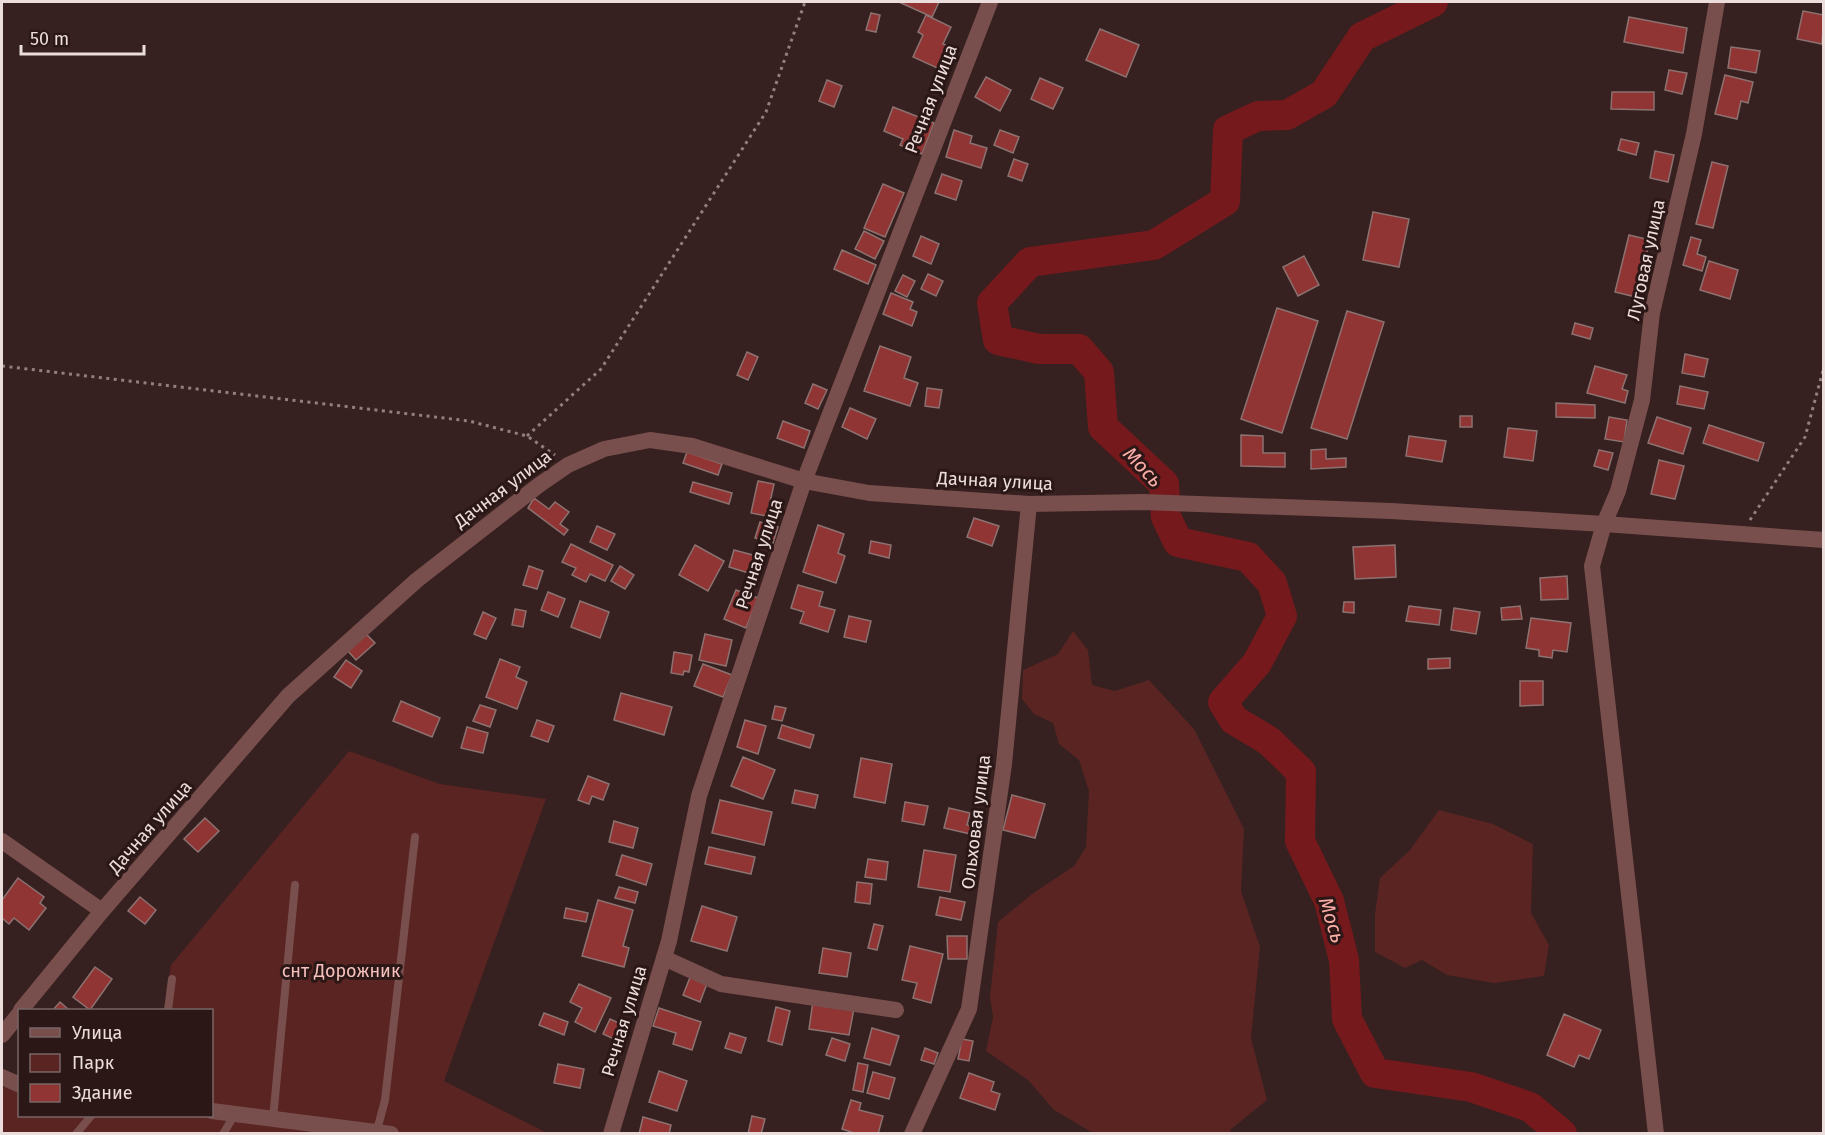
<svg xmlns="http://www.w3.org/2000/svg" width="1825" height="1135" viewBox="0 0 1825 1135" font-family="'Fira Sans',sans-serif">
<rect width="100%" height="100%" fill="#362120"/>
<g fill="#592422">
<polygon points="1073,631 1088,650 1092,685 1115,691 1149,680 1194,729 1244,829 1241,891 1260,947 1251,1038 1267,1100 1230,1130 1231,1133 1093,1133 1054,1110 1028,1080 986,1051 993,1017 990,997 998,922 1032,894 1074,866 1086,847 1089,791 1079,760 1059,744 1053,723 1034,714 1022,699 1023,670 1058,654"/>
<polygon points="349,751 440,784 546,799 444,1081 547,1133 2,1134 2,1090 13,1074 19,1075 20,1116 212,1116 212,1010 164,1010 171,965"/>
<polygon points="1439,810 1493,824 1533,844 1531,913 1549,945 1544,976 1494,983 1447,975 1422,960 1405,968 1375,952 1375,914 1380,878 1410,850"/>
</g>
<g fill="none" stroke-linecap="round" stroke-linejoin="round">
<polyline stroke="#75191d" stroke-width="30" points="1433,2 1362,37 1324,94 1287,115 1258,116 1228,130 1225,201 1154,245 1030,262 992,303 998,340 1039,349 1079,349 1099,372 1103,427 1164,484 1166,517 1178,542 1248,557 1272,583 1282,616 1257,663 1223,702 1234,720 1269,741 1301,772 1300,841 1329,901 1344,960 1347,1019 1375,1073 1471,1087 1530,1107 1562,1134"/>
</g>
<g fill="#903434" stroke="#8c7270" stroke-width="1.5">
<polygon points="899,2 939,2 932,17"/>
<polygon points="1803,11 1824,15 1822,44 1797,39"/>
<polygon points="871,13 880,15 876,32 866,30"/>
<polygon points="926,15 951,27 943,44 955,49 944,71 913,57 923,35 918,32"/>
<polygon points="1629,17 1687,28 1683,53 1624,42"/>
<polygon points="1100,29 1139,45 1126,77 1086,60"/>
<polygon points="1731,47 1760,51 1756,73 1728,68"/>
<polygon points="1669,70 1687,73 1682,94 1665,90"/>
<polygon points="1725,75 1753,82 1748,103 1741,101 1737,119 1715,114"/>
<polygon points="986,77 1011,90 1000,111 975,97"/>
<polygon points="1040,78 1063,88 1053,109 1031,99"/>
<polygon points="827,80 842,86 834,107 819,101"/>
<polygon points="1612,92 1654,92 1654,110 1611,109"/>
<polygon points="893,107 934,123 922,154 900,145 903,139 884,131"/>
<polygon points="954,130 972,136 970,143 987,148 981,168 946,157"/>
<polygon points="1000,130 1019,137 1013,153 994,145"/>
<polygon points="1621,139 1639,143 1636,155 1618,150"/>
<polygon points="1655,151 1674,155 1668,182 1650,178"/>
<polygon points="1014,159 1028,164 1022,181 1008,176"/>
<polygon points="1712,162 1728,166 1713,228 1696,224"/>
<polygon points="942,174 962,181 956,200 935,193"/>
<polygon points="883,184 904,193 885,237 864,228"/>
<polygon points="1373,212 1409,219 1399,267 1363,260"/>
<polygon points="864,231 884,241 875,259 855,249"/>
<polygon points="1629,235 1650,240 1636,297 1615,292"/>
<polygon points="921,236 939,244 931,264 913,256"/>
<polygon points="1691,237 1701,240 1697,254 1706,257 1702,271 1683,265"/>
<polygon points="842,250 876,265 868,284 834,269"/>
<polygon points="1304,256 1319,285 1298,296 1283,267"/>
<polygon points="1709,261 1738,270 1730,299 1700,290"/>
<polygon points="928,274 943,281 936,296 921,289"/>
<polygon points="903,275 915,281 907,297 895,291"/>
<polygon points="891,293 913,302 910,309 917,312 912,326 883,314"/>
<polygon points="1277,308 1318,321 1282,433 1241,419"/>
<polygon points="1347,311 1384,322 1347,439 1311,428"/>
<polygon points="1575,323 1593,328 1590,339 1572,334"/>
<polygon points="880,346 911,357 904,378 918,383 910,406 864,391"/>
<polygon points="747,352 758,357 748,380 737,375"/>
<polygon points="1685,354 1708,359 1704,377 1682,373"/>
<polygon points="1595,366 1627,375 1622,389 1628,391 1625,403 1587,393"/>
<polygon points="813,384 827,390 818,409 805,403"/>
<polygon points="1680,386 1708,392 1704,409 1677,404"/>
<polygon points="927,388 942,390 939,408 925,406"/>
<polygon points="1556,403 1595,405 1595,418 1556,417"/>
<polygon points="850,408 876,419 867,439 842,427"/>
<rect x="1460" y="416" width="12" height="11"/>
<polygon points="1609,417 1627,420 1624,442 1605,439"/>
<polygon points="1657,417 1691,428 1683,454 1648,443"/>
<polygon points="783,421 810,431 804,448 777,438"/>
<polygon points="1709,425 1764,443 1758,461 1703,443"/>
<polygon points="1508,428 1537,431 1533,461 1504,457"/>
<polygon points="1241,435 1263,436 1263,453 1285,453 1285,467 1241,466"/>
<polygon points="1409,436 1446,441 1442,462 1406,456"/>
<polygon points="1326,449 1326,459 1346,458 1346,467 1311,469 1311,450"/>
<polygon points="1599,450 1613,453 1608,470 1594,466"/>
<polygon points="687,452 722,464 718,475 683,463"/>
<polygon points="1659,460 1684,466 1675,499 1651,494"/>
<polygon points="758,481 774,484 767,516 751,513"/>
<polygon points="693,482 732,493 729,504 690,492"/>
<polygon points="534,498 549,509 555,502 569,512 560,524 568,530 564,535 528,508"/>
<polygon points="974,518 999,526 992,546 967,537"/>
<polygon points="760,522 778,527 773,543 755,538"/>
<polygon points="818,525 844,534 838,553 845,556 836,583 803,572"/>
<polygon points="597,526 615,534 607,550 590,542"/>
<polygon points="871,541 891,545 889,558 869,553"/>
<polygon points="571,544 613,565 605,581 590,574 586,582 572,575 576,568 562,562"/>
<polygon points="695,545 724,561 708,591 679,575"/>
<polygon points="1395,545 1396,577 1355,579 1353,547"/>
<polygon points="734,550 757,556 752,574 729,567"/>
<polygon points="529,566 543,571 537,589 523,585"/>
<polygon points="620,566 634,575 625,589 611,581"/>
<polygon points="1567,576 1568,599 1541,600 1540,578"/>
<polygon points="798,585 823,592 819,606 835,610 828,632 800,623 804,612 791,608"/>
<polygon points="736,590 758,598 746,628 724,619"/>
<polygon points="548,592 565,599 558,617 541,610"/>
<polygon points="580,601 609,612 600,638 571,627"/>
<polygon points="1344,602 1354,602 1354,613 1343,612"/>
<polygon points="1409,606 1441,610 1439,625 1406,621"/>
<polygon points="1520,606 1522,619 1502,620 1501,608"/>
<polygon points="1454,608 1480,612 1476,634 1451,630"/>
<polygon points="515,609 526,611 523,627 512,625"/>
<polygon points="483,612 496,618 486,639 474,634"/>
<polygon points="849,616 871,621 866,642 844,637"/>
<polygon points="1531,618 1571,623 1567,652 1553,650 1552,658 1539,656 1539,650 1526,648"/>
<polygon points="366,634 375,643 356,660 348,651"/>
<polygon points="705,634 732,640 726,666 699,660"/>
<polygon points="674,652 692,655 689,672 684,671 683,675 671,673"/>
<polygon points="1450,658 1450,668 1428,669 1428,659"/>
<polygon points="500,659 520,667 516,677 527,682 517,709 486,697"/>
<polygon points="346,660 362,671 351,688 334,677"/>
<polygon points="703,664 732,675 723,697 694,686"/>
<polygon points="1520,681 1543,681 1543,705 1520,706"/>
<polygon points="621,693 672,707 664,735 614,720"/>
<polygon points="401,701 440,718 432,737 393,721"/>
<polygon points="480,705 496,710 490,727 473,721"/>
<polygon points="775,706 786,708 782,721 772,719"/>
<polygon points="537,720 554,726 548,742 531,736"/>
<polygon points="745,720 766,726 758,754 737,747"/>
<polygon points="782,725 814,735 810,748 778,738"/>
<polygon points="467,727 488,733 483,753 461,748"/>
<polygon points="743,757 775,770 763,799 731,786"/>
<polygon points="861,758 892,764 885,803 854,797"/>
<polygon points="588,776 609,784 603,800 592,796 589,804 578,800"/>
<polygon points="795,790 818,795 815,808 792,803"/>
<polygon points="1012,795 1045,804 1035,838 1003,830"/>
<polygon points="720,800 772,812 764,845 712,833"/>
<polygon points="905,802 928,806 924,825 902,821"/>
<polygon points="949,808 970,813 967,825 977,828 975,835 944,828"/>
<polygon points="205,818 219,831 198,852 184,839"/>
<polygon points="614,821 638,828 633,848 609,842"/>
<polygon points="709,847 755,857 751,874 705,864"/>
<polygon points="924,850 956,855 950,892 918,887"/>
<polygon points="622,855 652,864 646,885 616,875"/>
<polygon points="868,859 888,862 886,880 865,877"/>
<polygon points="18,878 44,897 40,903 46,908 29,930 14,918 9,924 2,918 2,900"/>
<polygon points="857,882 872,884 870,904 855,902"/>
<polygon points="619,887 638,892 635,903 615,898"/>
<polygon points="140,897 156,910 145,924 128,911"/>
<polygon points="940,897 965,902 961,920 936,915"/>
<polygon points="598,900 633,910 623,946 629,948 624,967 582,956"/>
<polygon points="702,906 737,917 727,951 691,941"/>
<polygon points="566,908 588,913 586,922 564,918"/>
<polygon points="874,924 883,926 877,950 868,948"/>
<polygon points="947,936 967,936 967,959 948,959"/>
<polygon points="910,946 943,954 931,1003 913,998 917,983 902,980"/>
<polygon points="823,948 851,953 847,977 819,973"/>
<polygon points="95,967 112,979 90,1010 73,997"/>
<polygon points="691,975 708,981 700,1002 683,995"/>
<polygon points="579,984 611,998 595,1032 575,1022 582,1008 570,1002"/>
<polygon points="813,1001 854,1008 849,1035 809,1029"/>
<polygon points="60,1002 69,1010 53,1010"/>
<polygon points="776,1007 790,1011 782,1045 768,1041"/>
<polygon points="659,1008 701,1022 692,1050 673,1044 676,1033 653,1026"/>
<polygon points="544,1013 568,1022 564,1035 539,1025"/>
<polygon points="1564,1014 1601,1030 1589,1059 1579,1055 1574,1067 1547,1055"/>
<polygon points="610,1019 623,1025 616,1040 603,1034"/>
<polygon points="872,1028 899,1036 890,1065 864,1058"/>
<polygon points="730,1033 746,1038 741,1053 725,1048"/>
<polygon points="832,1038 850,1044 845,1061 826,1055"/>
<polygon points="962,1039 973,1041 969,1061 958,1059"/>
<polygon points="925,1048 938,1053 934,1064 921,1060"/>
<polygon points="858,1063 868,1065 863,1092 853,1090"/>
<polygon points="558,1064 584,1069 580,1088 554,1083"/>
<polygon points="659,1071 687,1081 677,1111 649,1102"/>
<polygon points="873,1072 895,1078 889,1099 867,1093"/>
<polygon points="969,1073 994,1082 991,1091 1000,1094 995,1110 960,1098"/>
<polygon points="851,1100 861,1103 859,1110 883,1116 878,1134 857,1134 842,1129"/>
<polygon points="752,1116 765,1119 761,1134 748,1134"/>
<polygon points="643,1117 671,1125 669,1134 639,1134"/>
</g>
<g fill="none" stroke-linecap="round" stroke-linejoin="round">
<g stroke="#92807f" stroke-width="3" stroke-dasharray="3 4.5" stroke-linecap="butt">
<polyline points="2,366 469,421 527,436 555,455"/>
<polyline points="527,436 601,369 766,112 805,2"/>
<polyline points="1750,520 1805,437 1824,367"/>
</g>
<g stroke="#794f4d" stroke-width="8">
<polyline points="168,1010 172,979"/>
<polyline points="273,1119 295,885"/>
<polyline points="76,1134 91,1116"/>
<polyline points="223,1134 235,1114"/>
<polyline points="376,1134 385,1100 415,837"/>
</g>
<g stroke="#794f4d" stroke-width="16">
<polyline points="2,841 102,911"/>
<polyline points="664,958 721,984 896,1010"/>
<polyline points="21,1010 102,911 288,696 417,580 539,485 568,465 604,449 650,440 692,446 804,481 869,493 1029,504 1143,502 1391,511 1604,524 1618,491 1642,400 1652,313 1694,134 1717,2"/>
<polyline points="2,1035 20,1013"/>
<polyline points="2,1077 20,1085"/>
<polyline points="212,1111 391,1134"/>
<polyline points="611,1134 669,941 699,796 804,481 990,2"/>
<polyline points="912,1134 969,1009 1004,764 1029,504"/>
</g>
<polyline stroke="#794f4d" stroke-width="16" points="1656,1134 1592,566 1604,524 1824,540"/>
</g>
<g text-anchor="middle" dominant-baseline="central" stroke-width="6" stroke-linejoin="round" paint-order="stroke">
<g font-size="18" fill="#ebdddb" stroke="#2b1716">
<text transform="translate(931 99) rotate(-69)">Речная улица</text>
<text transform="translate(1646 260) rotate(-78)">Луговая улица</text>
<text transform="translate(995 481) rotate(3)">Дачная улица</text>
<text transform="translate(503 489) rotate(-37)">Дачная улица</text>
<text transform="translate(759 554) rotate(-72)">Речная улица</text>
<text transform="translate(976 822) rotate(-83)">Ольховая улица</text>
<text transform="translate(150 827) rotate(-49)">Дачная улица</text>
<text transform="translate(624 1021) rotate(-73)">Речная улица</text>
</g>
<g font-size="18" fill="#f6c0bc" stroke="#2b1716">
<text x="341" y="971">снт Дорожник</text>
</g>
<g font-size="20" font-style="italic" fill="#fbada8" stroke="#2b1716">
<text transform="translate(1143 467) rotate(47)">Мось</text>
<text transform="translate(1332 920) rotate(73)">Мось</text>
</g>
</g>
<rect width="1825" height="1135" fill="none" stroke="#ebdddb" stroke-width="6"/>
<rect x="18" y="1009" width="195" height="108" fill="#2b1716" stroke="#786665" stroke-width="1.5"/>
<rect x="30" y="1028" width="30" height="9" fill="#794f4d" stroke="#786665" stroke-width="1.5"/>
<text x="72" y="1039" font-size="18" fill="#ebdddb">Улица</text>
<rect x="30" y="1054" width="30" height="18" fill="#592422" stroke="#786665" stroke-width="1.5"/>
<text x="72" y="1069" font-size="18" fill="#ebdddb">Парк</text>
<rect x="30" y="1084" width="30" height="18" fill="#903434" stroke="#786665" stroke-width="1.5"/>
<text x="72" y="1099" font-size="18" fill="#ebdddb">Здание</text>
<path d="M21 45v9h123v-9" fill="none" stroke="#ebdddb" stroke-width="3"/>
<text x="30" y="45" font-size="18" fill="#ebdddb" stroke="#2b1716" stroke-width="4.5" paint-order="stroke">50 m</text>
</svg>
